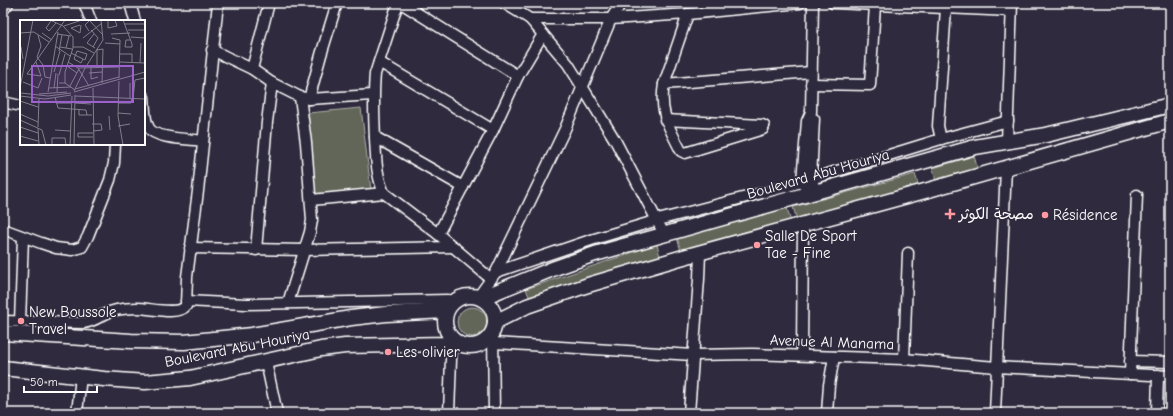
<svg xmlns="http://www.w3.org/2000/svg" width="1173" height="416" viewBox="0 0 1173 416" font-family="'Comic Neue','Playpen Sans Arabic',sans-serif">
<rect width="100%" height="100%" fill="#2f2a3d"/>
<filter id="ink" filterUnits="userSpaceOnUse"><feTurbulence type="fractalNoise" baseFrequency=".025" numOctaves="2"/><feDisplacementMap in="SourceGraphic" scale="8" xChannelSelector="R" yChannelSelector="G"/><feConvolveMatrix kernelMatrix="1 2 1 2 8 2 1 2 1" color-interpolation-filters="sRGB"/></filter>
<g filter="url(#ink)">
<g fill="#626658" stroke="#b0b2ac">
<polygon points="361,108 371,190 314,197 308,113"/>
<polygon points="974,156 978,170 936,182 933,168"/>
<polygon points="915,174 919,187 797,220 793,207"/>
<polygon points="787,208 791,222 681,251 677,238"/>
<polygon points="657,244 660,257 530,299 526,289"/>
<circle cx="472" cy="322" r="15"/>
</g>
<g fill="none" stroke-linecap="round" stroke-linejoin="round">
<defs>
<g id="street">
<polyline points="84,3 91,21"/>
<polyline points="130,3 135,21"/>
<path d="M 398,3 L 375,74 C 373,96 374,117 375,138 C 376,157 376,175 384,193 L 438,234 L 491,279"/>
<polyline points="401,3 518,76"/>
<polyline points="504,3 530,19 611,19 688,14 800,3"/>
<polyline points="833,3 1011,11"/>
<path d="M 688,14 L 664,84 C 659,113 669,127 681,151 L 685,153 L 763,129 L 764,126"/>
<polyline points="530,19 568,64 583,88 615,140 664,234"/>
<polyline points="212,50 252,69 272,83 300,97 309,99 373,95"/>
<polyline points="379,62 493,130"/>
<polyline points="252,69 269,3"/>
<polyline points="664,84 811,72"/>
<polyline points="811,84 870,85 875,5"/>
<path d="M 144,97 C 145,106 144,120 149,128 C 155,139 191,139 203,141"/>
<polyline points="309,99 321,55 337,3"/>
<polyline points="3,102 21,106"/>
<polyline points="814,119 811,178 816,192"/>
<polyline points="665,120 762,125 764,126"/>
<polyline points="375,137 463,187"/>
<polyline points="941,139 938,126 946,8"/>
<polyline points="1007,141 1012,3"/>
<polyline points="804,186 802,181 807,121 811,112 813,3"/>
<polyline points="311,200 384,193"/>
<polyline points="3,229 41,243 56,248 72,250 82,247 88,236 110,180 114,163 115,144"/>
<polyline points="438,234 493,130 518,76 543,34"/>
<polyline points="190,248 304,250 454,247"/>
<polyline points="256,250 267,122 272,83"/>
<polyline points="496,272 591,240 658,220 785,187 941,139 1008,121"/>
<polyline points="478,297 496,272 565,129 611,19 621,3"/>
<polyline points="186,301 246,304 448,300 453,302"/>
<polyline points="288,303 310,232 312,220 306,143 300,97"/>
<path d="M 3,321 L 83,323 C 92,322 96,319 103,315 C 113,309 126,308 137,308 C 150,308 177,316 186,306 L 187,277 L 198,191 L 218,3"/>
<polyline points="20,322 23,237"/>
<polyline points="493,331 494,413"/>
<polyline points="494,343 693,355 752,354 904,359 996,367 1170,376"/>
<polyline points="802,355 803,224"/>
<polyline points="904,359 908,253"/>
<polyline points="1130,361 1170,362"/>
<polyline points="266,362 277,413"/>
<polyline points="1130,374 1137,195"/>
<polyline points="77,413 81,376"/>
<polyline points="449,413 451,359 452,351 457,342"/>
<polyline points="689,413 699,279 700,253"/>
<polyline points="827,413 829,385 834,357"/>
<polyline points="995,413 1006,168"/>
<polyline points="1157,413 1158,375"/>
</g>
<g id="secondary">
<polyline points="3,7 6,3"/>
<circle cx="470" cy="321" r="25"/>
<polyline points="481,298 555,268 595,254 975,147 1046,135 1170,105"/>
<polyline points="495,322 527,306 588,285 680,258 925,191 1170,121"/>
<polyline points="3,333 131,341 184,342 252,335 351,318 386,314 446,311"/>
<polyline points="3,368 104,379 145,382 190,378 321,349 345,346 444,344 455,341"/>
</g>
</defs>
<use href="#street" stroke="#fff" stroke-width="13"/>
<use href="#secondary" stroke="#fff" stroke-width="17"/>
<use href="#street" stroke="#2f2a3d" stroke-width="10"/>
<use href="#secondary" stroke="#2f2a3d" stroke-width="14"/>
</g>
</g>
<g fill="#ff9aa2" stroke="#2f2a3d" stroke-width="1.5">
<path d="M948 208h4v4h4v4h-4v4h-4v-4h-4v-4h4z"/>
<circle cx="1045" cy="215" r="4"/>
<circle cx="757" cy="245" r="4"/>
<circle cx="21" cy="321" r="4"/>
<circle cx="388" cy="352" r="4"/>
</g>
<g text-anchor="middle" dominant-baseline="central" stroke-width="3.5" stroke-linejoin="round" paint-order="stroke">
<g font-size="15" fill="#fff" stroke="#2f2a3d">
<text transform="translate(818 174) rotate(-16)">Boulevard Abu Houriya</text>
<text transform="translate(832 342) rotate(2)">Avenue Al Manama</text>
<text transform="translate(237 348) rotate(-11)">Boulevard Abu Houriya</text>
</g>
<g font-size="15" fill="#fff" stroke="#2f2a3d" text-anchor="start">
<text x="959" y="214">مصحة الكوثر</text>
<text x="1053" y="215">Résidence</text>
<text x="765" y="236">Salle De Sport<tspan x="765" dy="17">Tae - Fine</tspan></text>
<text x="29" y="312">New Boussole<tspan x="29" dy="17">Travel</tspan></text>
<text x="396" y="352">Les olivier</text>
</g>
</g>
<g transform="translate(20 20)">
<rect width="125" height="125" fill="#2f2a3d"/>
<path fill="none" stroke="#827f8b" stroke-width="1" d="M 30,0 L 43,6 L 53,17 L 53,28 L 45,52 L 45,63M 69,0 L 83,15M 88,0 L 88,8 L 97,6 L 95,0M 103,0 L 112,24 L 112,27 L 105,27 L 106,20 L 110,20M 31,1 L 26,8 L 29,11 L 36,3M 104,4 L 125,4M 60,5 L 51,8 L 60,13 L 61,5M 44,6 L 62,0M 71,10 L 78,18 L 73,27M 108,10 L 125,10M 69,11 L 65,5 L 69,1M 0,13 L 14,12 L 29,22M 22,13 L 32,20M 37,14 L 51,16M 74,14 L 67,23 L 75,28M 91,14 L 110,13M 18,15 L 21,26 L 17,37 L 23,45 L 25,57 L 30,58M 111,17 L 125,18M 63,18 L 82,3M 92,18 L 100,20 L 99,58M 85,23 L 100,24M 35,26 L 50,36M 1,27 L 3,39M 40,27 L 52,29M 53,27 L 63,27 L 74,33M 46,28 L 49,16M 77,30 L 83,29 L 82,63M 39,31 L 42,15M 51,33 L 65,40M 100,34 L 112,34 L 112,42M 63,39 L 61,43 L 54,39 L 57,31 L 67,34 L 65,40M 48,42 L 58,48 L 99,47M 100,42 L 125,43M 120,43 L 121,23M 47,46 L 57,53M 71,47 L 71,59 L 78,57M 77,47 L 77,29M 58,48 L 69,66M 34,52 L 40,31M 69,53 L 82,52M 7,54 L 45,0M 7,54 L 21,56 L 16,42M 39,55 L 45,34M 99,61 L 98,96 L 103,125M 3,62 L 18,68 L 22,58M 39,63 L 45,63 L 55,70M 50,66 L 59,49M 0,68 L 13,0M 29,68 L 51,67M 34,68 L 36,53M 73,68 L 74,125M 55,69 L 99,57M 54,71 L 65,48 L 83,20 L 81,0M 28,72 L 38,12M 37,72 L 38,54M 54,72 L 125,52M 1,73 L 28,76 L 51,73M 19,74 L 47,72M 0,76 L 25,79 L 51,75M 55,76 L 125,79M 35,77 L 38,88 L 66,90 L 67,95M 110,78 L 110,63M 113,79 L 115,60 L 125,58M 0,81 L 18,87M 36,83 L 51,83M 55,83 L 71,84M 98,83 L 111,83 L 112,78M 59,89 L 59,95 L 72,95M 98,93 L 111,94M 0,94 L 18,102M 89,96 L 90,110M 0,100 L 22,110 L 26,125M 72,104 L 81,104 L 82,110 L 73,111M 98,106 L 110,104M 0,107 L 18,113M 18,107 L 19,79M 18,108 L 19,125M 35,110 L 50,111M 73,113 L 58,113 L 58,117 L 73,117M 0,116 L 18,121M 32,125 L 32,118 L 45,118 L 46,125M 50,125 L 52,76M 54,125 L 55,75"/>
<path fill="#9c61cf" fill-opacity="0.15" stroke="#9c61cf" stroke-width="2" d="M 12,46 L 113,46 L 113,82 L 12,82 Z"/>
<rect width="125" height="125" fill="none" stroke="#fff" stroke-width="2"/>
</g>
<rect width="1173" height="416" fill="none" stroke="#2f2a3d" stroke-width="16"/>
<rect x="8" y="8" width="1157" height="400" fill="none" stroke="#fff" stroke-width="1.5" filter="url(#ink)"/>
<path d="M24 386v6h73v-6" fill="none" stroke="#ffffff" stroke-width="2"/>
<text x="30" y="386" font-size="12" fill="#ffffff" stroke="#2f2a3d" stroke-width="3" paint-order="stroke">50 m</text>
</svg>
